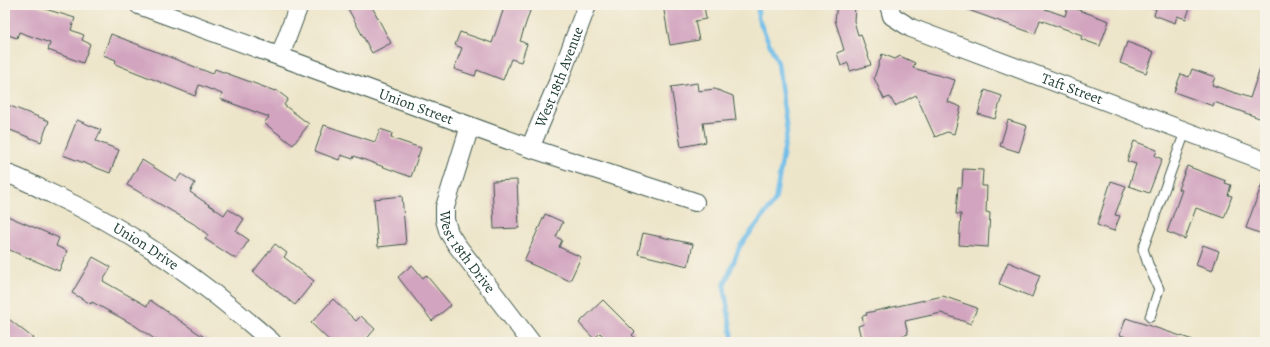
<svg xmlns="http://www.w3.org/2000/svg" width="1270" height="347" viewBox="0 0 1270 347" font-family="Alegreya,serif">
<rect width="100%" height="100%" fill="#f7f3e8"/>
<filter id="ink" filterUnits="userSpaceOnUse"><feTurbulence type="fractalNoise" baseFrequency=".025" numOctaves="2"/><feDisplacementMap in="SourceGraphic" scale="8" xChannelSelector="R" yChannelSelector="G"/><feConvolveMatrix kernelMatrix="1 2 1 2 8 2 1 2 1" color-interpolation-filters="sRGB"/></filter>
<filter id="wash" filterUnits="userSpaceOnUse"><feTurbulence type="fractalNoise" baseFrequency=".012" numOctaves="4" result="noise"/><feDisplacementMap in="SourceGraphic" scale="16" xChannelSelector="R" yChannelSelector="G"/><feGaussianBlur stdDeviation="0.9" result="paint"/><feColorMatrix in="noise" values="0 0 0 0 0 0 0 0 0 0 0 0 0 0 0 0 0 1.4 0 .05"/><feComposite in="paint" operator="in"/></filter>
<g filter="url(#wash)">
<rect width="100%" height="100%" fill="#ede5c9"/>
<g fill="none" stroke-linecap="round" stroke-linejoin="round">
<polyline stroke="#6ebde9" stroke-width="4.5" points="733,342 724,286 740,246 775,201 787,132 778,63 758,18 758,5"/>
</g>
<g id="blocks">
<g fill="#d2a4bf">
<polygon points="5,5 32,5 75,18 71,30 84,35 82,40 90,44 83,63 48,50 50,43 19,32 17,38 5,34"/>
<polygon points="346,5 371,5 391,43 372,53"/>
<polygon points="505,5 532,5 520,41 527,44 521,62 511,59 503,80 477,70 475,76 454,69 462,48 455,45 460,32 492,43"/>
<polygon points="663,5 704,5 706,19 695,21 699,40 670,45"/>
<polygon points="837,5 855,5 854,21 858,35 861,34 871,65 850,71 848,63 841,66 837,53 844,50 835,20"/>
<polygon points="960,5 1034,5 1065,16 1068,6 1109,21 1100,46 1081,39 1082,35 1040,20 1035,34 960,7"/>
<polygon points="1151,5 1191,5 1186,19 1177,16 1175,23 1154,15 1156,9 1150,7"/>
<polygon points="111,34 213,74 215,69 275,91 276,90 288,99 284,105 309,124 293,145 264,123 269,117 220,99 222,94 199,85 195,96 115,64 116,60 103,55"/>
<polygon points="1127,42 1154,52 1146,73 1120,63"/>
<polygon points="882,54 895,59 900,56 915,63 913,68 955,80 948,102 961,107 954,134 947,132 935,137 916,95 895,106 890,97 884,99 874,78"/>
<polygon points="1263,60 1265,60 1265,120 1214,102 1213,106 1174,92 1181,74 1189,77 1192,69 1215,77 1212,85 1250,98"/>
<polygon points="697,83 698,91 715,89 733,96 736,120 703,123 706,142 681,147 671,87"/>
<polygon points="985,90 1002,96 995,119 978,114"/>
<polygon points="5,104 49,121 41,142 5,128"/>
<polygon points="77,120 101,130 96,141 119,150 110,173 63,155"/>
<polygon points="1008,120 1027,126 1019,152 1000,146"/>
<polygon points="324,125 375,142 380,129 392,133 391,138 421,148 411,177 354,156 353,159 341,155 339,160 315,151"/>
<polygon points="1134,141 1157,150 1155,156 1162,159 1149,193 1129,186 1136,164 1127,161"/>
<polygon points="142,160 176,181 181,174 195,183 190,192 224,215 228,209 244,219 236,231 249,240 236,259 205,239 208,235 194,224 127,185"/>
<polygon points="1187,166 1226,181 1225,183 1231,185 1228,195 1232,196 1224,218 1196,208 1185,239 1167,232 1182,190 1178,189"/>
<polygon points="963,169 983,170 982,186 987,186 986,212 990,213 988,247 959,245 961,214 956,214 958,187 962,187"/>
<polygon points="517,180 519,228 494,229 492,181"/>
<polygon points="1111,181 1126,186 1115,215 1120,216 1114,231 1097,225"/>
<polygon points="1263,181 1265,181 1265,227 1262,234 1246,228"/>
<polygon points="402,196 406,244 378,247 374,199"/>
<polygon points="545,214 563,222 556,237 562,240 559,247 581,257 570,281 524,261"/>
<polygon points="5,215 59,238 56,246 67,251 59,271 5,248"/>
<polygon points="643,233 693,244 688,266 638,254"/>
<polygon points="275,244 287,253 284,257 314,281 295,305 253,272"/>
<polygon points="1203,245 1219,251 1212,271 1196,265"/>
<polygon points="93,257 111,267 103,281 147,306 150,300 211,342 159,342 134,325 92,302 91,304 72,293"/>
<polygon points="1008,262 1040,275 1032,297 999,284"/>
<polygon points="412,265 423,278 426,275 451,305 432,321 398,277"/>
<polygon points="943,296 977,308 971,324 941,313 905,321 908,334 902,336 904,342 874,342 873,339 862,342 858,326 864,324 862,316 867,315 866,313"/>
<polygon points="333,299 356,321 361,316 375,329 364,342 331,342 311,323"/>
<polygon points="603,300 635,332 632,335 639,342 609,342 600,333 594,339 579,323"/>
<polygon points="5,316 38,342 5,342"/>
<polygon points="1126,318 1193,340 1192,342 1140,342 1120,335"/>
</g>
</g>
</g>
<g filter="url(#ink)">
<use href="#blocks" fill-opacity="0" stroke="#3e564a" stroke-width="1"/>
<g fill="none" stroke-linecap="round" stroke-linejoin="round">
<defs>
<polyline id="service" points="1150,317 1159,289 1148,264 1143,249 1185,132"/>
<g id="minor">
<path id="s1" d="M 139,5 L 530,148 L 695,202"/>
<path id="s2" d="M 889,5 L 892,16 L 911,28 L 1265,161"/>
<polyline points="280,56 299,5"/>
<path id="s3" d="M 470,126 L 445,207 L 445,220 L 449,233 L 456,244 L 531,342"/>
<path id="s4" d="M 530,148 L 559,80 L 587,5"/>
<path id="s5" d="M 5,173 C 21,178 37,187 52,194 C 135,232 204,282 272,342"/>
</g>
</defs>
<use href="#service" stroke="#3e564a" stroke-width="11"/>
<use href="#minor" stroke="#3e564a" stroke-width="20"/>
<use href="#service" stroke="#fff" stroke-width="9"/>
<use href="#minor" stroke="#fff" stroke-width="18"/>
</g>
</g>
<g text-anchor="middle" dominant-baseline="central" stroke-width="3" stroke-linejoin="round" paint-order="stroke">
<g font-size="15" fill="#1f3d34" stroke="#f7f3e8">
<text stroke="none"><textPath href="#s4" startOffset="77">West 18th Avenue</textPath></text>
<text stroke="none"><textPath href="#s2" startOffset="206">Taft Street</textPath></text>
<text stroke="none"><textPath href="#s1" startOffset="295">Union Street</textPath></text>
<text stroke="none"><textPath href="#s5" startOffset="159">Union Drive</textPath></text>
<text stroke="none"><textPath href="#s3" startOffset="136">West 18th Drive</textPath></text>
</g>
</g>
<rect width="1270" height="347" fill="none" stroke="#f7f3e8" stroke-width="20"/>
</svg>
